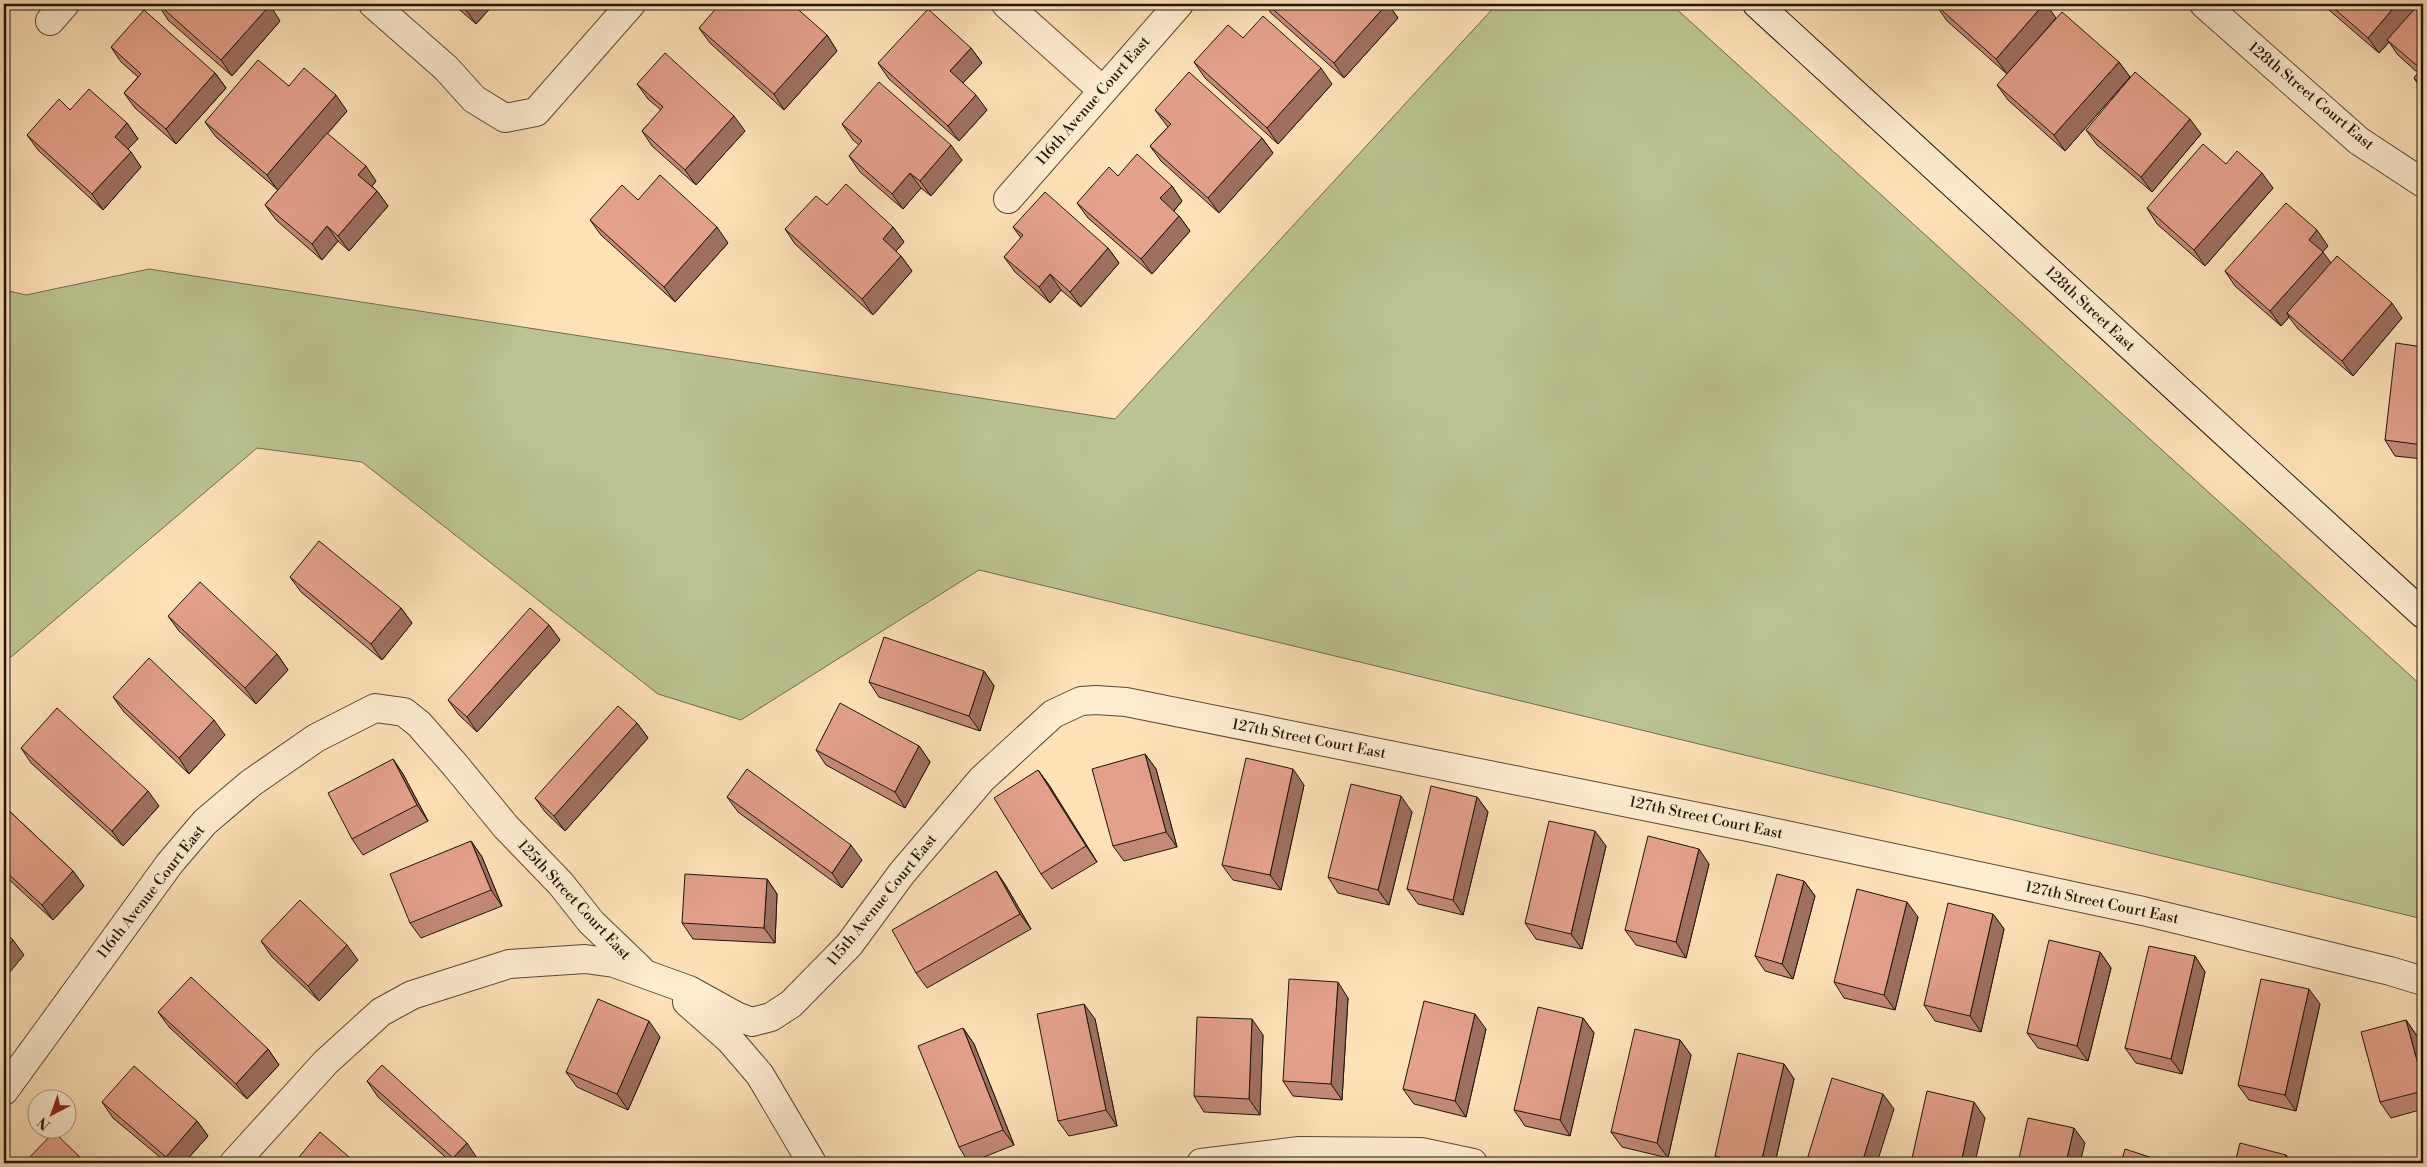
<svg xmlns="http://www.w3.org/2000/svg" width="2427" height="1167" viewBox="0 0 2427 1167" font-family="'Libre Bodoni',serif">
<rect width="100%" height="100%" fill="#fee1b7"/>
<filter id="stains"><feTurbulence type="fractalNoise" baseFrequency=".004" numOctaves="4"/><feColorMatrix values="0 0 0 0 .2 0 0 0 0 .09 0 0 0 0 .02 0 0 0 .5 -.17"/></filter>
<radialGradient id="worn" r=".72"><stop offset=".6" stop-color="#630" stop-opacity="0"/><stop offset="1" stop-color="#630" stop-opacity=".3"/></radialGradient>
<polygon fill="#bbc392" stroke="#6d6c4e" points="1497,4 1671,4 2423,687 2423,919 979,570 741,720 658,694 362,462 257,448 11,657 4,656 4,290 26,295 149,269 1115,419"/>
<g fill="none" stroke-linecap="round" stroke-linejoin="round">
<defs>
<g id="street">
<polyline points="373,4 446,68 474,99 505,118 536,112 631,4"/>
<polyline points="1006,4 1102,90"/>
<polyline points="2204,4 2359,141 2423,183"/>
<polyline points="50,21 65,4"/>
<polyline points="1008,199 1179,4"/>
<polyline points="687,1002 730,1040 760,1075 812,1163"/>
<polyline points="4,1091 170,863 205,822 251,783 316,738 375,708 404,712 419,724 455,765 506,827 561,884 591,922 640,969"/>
<polyline points="234,1163 326,1062 381,1012 412,995 509,964 585,959 614,963 689,990 736,1016 752,1022 771,1017 791,1004 849,945 902,873 982,779 1053,714 1081,701 1096,700 1126,702 1753,828 2143,911 2390,971 2423,981"/>
<polyline points="1201,1163 1299,1151 1421,1152 1473,1163"/>
</g>
<polyline id="secondary" points="1757,4 2423,614"/>
</defs>
<use href="#street" stroke="#574835" stroke-width="30"/>
<use href="#secondary" stroke="#1f150a" stroke-width="30"/>
<use href="#street" stroke="#feecd0" stroke-width="28"/>
<use href="#secondary" stroke="#feecd0" stroke-width="28"/>
</g>
<g fill="#c38a78" stroke="#1f150a">
<polygon points="158,4 280,21 232,76 168,20"/>
<polygon points="453,4 494,4 476,24"/>
<polygon points="1265,4 1388,4 1398,18 1344,78 1271,13"/>
<polygon points="2046,4 2007,74 1947,21 1936,5"/>
<polygon points="2322,4 2423,4 2423,92 2414,78 2418,73 2398,55 2389,42 2379,53"/>
<polygon points="747,7 827,35 837,51 784,110 710,43 699,28"/>
<polygon points="1243,38 1332,84 1278,144 1205,78 1194,62"/>
<polygon points="111,47 215,73 226,88 176,144 135,108 124,93 138,77 121,62"/>
<polygon points="971,48 982,63 963,83 987,110 959,141 889,79 878,63"/>
<polygon points="2119,62 2130,77 2065,151 2008,100 1997,85"/>
<polygon points="637,84 745,131 696,185 652,146 642,131 661,110 648,99"/>
<polygon points="289,86 347,111 327,134 376,181 372,186 377,191 388,206 349,251 338,241 322,260 276,220 265,205 278,190 216,137 205,122"/>
<polygon points="70,110 127,123 138,139 128,149 141,167 103,210 38,150 27,135"/>
<polygon points="1155,110 1262,138 1273,153 1219,213 1161,161 1150,146 1168,127"/>
<polygon points="842,124 962,160 931,196 921,188 903,209 860,172 849,156 859,145 853,140"/>
<polygon points="2086,130 2201,134 2152,192 2097,145"/>
<polygon points="2226,164 2273,188 2205,266 2157,224 2147,208"/>
<polygon points="1118,176 1172,186 1182,201 1174,211 1179,216 1190,231 1152,274 1088,218 1077,203"/>
<polygon points="638,200 728,243 675,302 601,235 590,220"/>
<polygon points="827,205 893,227 904,242 896,251 901,256 912,271 873,315 795,244 785,229"/>
<polygon points="1013,227 1108,248 1119,263 1081,307 1061,290 1050,303 1015,272 1004,257 1021,238"/>
<polygon points="2328,246 2322,252 2330,263 2402,318 2353,376 2298,329 2289,317 2281,326 2235,286 2225,271"/>
<polygon points="2423,347 2423,459 2395,456 2385,440"/>
<polygon points="290,577 401,608 412,623 382,660 301,592"/>
<polygon points="168,616 277,654 288,670 256,704 179,631"/>
<polygon points="549,625 560,640 477,732 459,715 448,700"/>
<polygon points="984,671 994,686 980,731 879,697 869,682"/>
<polygon points="113,697 225,735 189,774 124,712"/>
<polygon points="637,723 648,738 565,831 546,813 535,798"/>
<polygon points="919,746 930,762 905,808 826,765 816,750"/>
<polygon points="21,748 159,806 123,846 31,763"/>
<polygon points="1145,754 1156,769 1177,847 1124,861 1113,846"/>
<polygon points="393,759 403,774 428,821 363,855 352,839"/>
<polygon points="1038,770 1049,785 1097,862 1052,889 1041,874"/>
<polygon points="1304,785 1281,890 1233,880 1222,865"/>
<polygon points="727,797 862,860 842,888 738,812"/>
<polygon points="1477,797 1488,812 1463,915 1418,904 1407,889"/>
<polygon points="4,806 73,871 84,886 53,920 4,875"/>
<polygon points="1412,812 1389,905 1338,893 1328,877"/>
<polygon points="471,841 482,857 502,906 421,938 410,923"/>
<polygon points="1606,846 1582,949 1536,939 1525,923"/>
<polygon points="1709,864 1686,958 1636,945 1625,930"/>
<polygon points="996,871 1006,886 1031,929 927,988 916,973"/>
<polygon points="767,879 777,894 775,943 693,939 682,923"/>
<polygon points="1804,881 1815,896 1793,979 1765,971 1755,956"/>
<polygon points="1993,914 2004,929 1981,1032 1935,1021 1924,1005"/>
<polygon points="1918,917 1895,1010 1844,998 1834,982"/>
<polygon points="261,941 358,960 319,1001 272,957"/>
<polygon points="2100,952 2111,968 2088,1061 2038,1048 2027,1033"/>
<polygon points="2195,956 2205,972 2182,1074 2136,1063 2125,1048"/>
<polygon points="1348,998 1342,1100 1293,1096 1283,1081"/>
<polygon points="2320,1004 2296,1111 2249,1100 2238,1085"/>
<polygon points="158,1012 268,1049 279,1065 247,1099 169,1027"/>
<polygon points="1583,1018 1594,1033 1570,1136 1525,1126 1514,1110"/>
<polygon points="1095,1019 1117,1126 1069,1136 1058,1121"/>
<polygon points="2406,1020 2417,1036 2423,1060 2423,1109 2391,1118 2380,1102"/>
<polygon points="963,1028 974,1044 1014,1145 969,1163 959,1147"/>
<polygon points="1486,1029 1466,1117 1414,1104 1403,1089"/>
<polygon points="1263,1035 1260,1115 1204,1112 1194,1096"/>
<polygon points="660,1037 628,1110 577,1087 566,1072"/>
<polygon points="1680,1040 1691,1055 1668,1158 1622,1147 1611,1132"/>
<polygon points="1784,1064 1794,1079 1775,1163 1720,1163 1715,1156"/>
<polygon points="367,1081 477,1158 473,1163 452,1163 378,1097"/>
<polygon points="102,1102 197,1121 208,1136 184,1163 167,1163 113,1118"/>
</g>
<g fill="#9f7061" stroke="#1f150a">
<polygon points="469,4 494,4 476,24 465,9"/>
<polygon points="1387,4 1388,4 1398,18 1344,78 1334,63"/>
<polygon points="2044,4 2046,4 2056,18 2007,74 1996,59"/>
<polygon points="2397,4 2421,4 2387,40 2389,42 2379,53 2368,38"/>
<polygon points="270,5 280,21 232,76 221,60"/>
<polygon points="827,35 837,51 784,110 774,94"/>
<polygon points="971,48 982,63 960,86 950,71"/>
<polygon points="2119,62 2130,77 2065,151 2054,135"/>
<polygon points="1321,68 1332,84 1278,144 1267,128"/>
<polygon points="215,73 226,88 176,144 166,129"/>
<polygon points="336,95 347,111 278,191 267,175"/>
<polygon points="976,95 987,110 959,141 948,126"/>
<polygon points="734,116 745,131 696,185 685,170"/>
<polygon points="2190,119 2201,134 2152,192 2141,177"/>
<polygon points="127,123 138,139 125,152 115,137"/>
<polygon points="1262,138 1273,153 1219,213 1208,198"/>
<polygon points="951,145 962,160 931,196 920,181"/>
<polygon points="131,152 141,167 103,210 92,194"/>
<polygon points="366,166 376,181 369,190 358,175"/>
<polygon points="910,173 921,188 903,209 892,194"/>
<polygon points="2262,173 2273,188 2205,266 2194,250"/>
<polygon points="1172,186 1182,201 1171,214 1160,198"/>
<polygon points="377,191 388,206 349,251 338,236"/>
<polygon points="1179,216 1190,231 1152,274 1141,259"/>
<polygon points="327,226 338,241 322,260 312,244"/>
<polygon points="717,227 728,243 675,302 664,287"/>
<polygon points="893,227 904,242 893,254 883,239"/>
<polygon points="2317,230 2328,246 2320,255 2309,240"/>
<polygon points="1108,248 1119,263 1081,307 1070,292"/>
<polygon points="2323,252 2334,267 2287,313 2289,317 2281,326 2270,311"/>
<polygon points="901,256 912,271 873,315 862,299"/>
<polygon points="1050,274 1061,290 1050,303 1039,287"/>
<polygon points="2392,303 2402,318 2353,376 2342,361"/>
<polygon points="401,608 412,623 382,660 371,644"/>
<polygon points="549,625 560,640 477,732 467,717"/>
<polygon points="277,654 288,670 256,704 245,688"/>
<polygon points="984,671 994,686 980,731 969,716"/>
<polygon points="214,720 225,735 189,774 179,758"/>
<polygon points="637,723 648,738 565,831 554,816"/>
<polygon points="919,746 930,762 905,808 895,792"/>
<polygon points="1145,754 1156,769 1177,847 1166,832"/>
<polygon points="393,759 403,774 428,821 417,805"/>
<polygon points="1293,769 1304,785 1281,890 1270,875"/>
<polygon points="1038,770 1049,785 1097,862 1086,846"/>
<polygon points="148,791 159,806 123,846 112,831"/>
<polygon points="1401,796 1412,812 1389,905 1378,890"/>
<polygon points="1477,797 1488,812 1463,915 1453,900"/>
<polygon points="1595,831 1606,846 1582,949 1571,934"/>
<polygon points="471,841 482,857 502,906 491,890"/>
<polygon points="851,845 862,860 842,888 832,873"/>
<polygon points="1699,849 1709,864 1686,958 1676,942"/>
<polygon points="73,871 84,886 53,920 42,905"/>
<polygon points="996,871 1006,886 1031,929 1020,914"/>
<polygon points="767,879 777,894 775,943 764,928"/>
<polygon points="1804,881 1815,896 1793,979 1782,964"/>
<polygon points="1907,902 1918,917 1895,1010 1884,995"/>
<polygon points="1993,914 2004,929 1981,1032 1970,1016"/>
<polygon points="13,940 24,955 4,979 4,951"/>
<polygon points="347,945 358,960 319,1001 308,986"/>
<polygon points="2100,952 2111,968 2088,1061 2077,1046"/>
<polygon points="2195,956 2205,972 2182,1074 2171,1059"/>
<polygon points="1338,982 1348,998 1342,1100 1331,1084"/>
<polygon points="2309,989 2320,1004 2296,1111 2285,1095"/>
<polygon points="1084,1004 1095,1019 1117,1126 1106,1110"/>
<polygon points="1475,1014 1486,1029 1466,1117 1455,1101"/>
<polygon points="1583,1018 1594,1033 1570,1136 1560,1120"/>
<polygon points="1252,1019 1263,1035 1260,1115 1249,1099"/>
<polygon points="2406,1020 2417,1036 2423,1060 2423,1083"/>
<polygon points="649,1021 660,1037 628,1110 617,1094"/>
<polygon points="963,1028 974,1044 1014,1145 1003,1130"/>
<polygon points="1680,1040 1691,1055 1668,1158 1657,1143"/>
<polygon points="268,1049 279,1065 247,1099 236,1084"/>
<polygon points="1784,1064 1794,1079 1775,1163 1761,1163"/>
<polygon points="1883,1094 1894,1109 1877,1163 1862,1163"/>
<polygon points="1974,1102 1985,1118 1975,1163 1961,1163"/>
<polygon points="197,1121 208,1136 184,1163 171,1163 166,1157"/>
<polygon points="2074,1128 2085,1143 2080,1163 2066,1163"/>
<polygon points="467,1143 477,1158 473,1163 456,1163 453,1158"/>
<polygon points="2286,1155 2292,1163 2284,1163"/>
</g>
<g fill="#e3a08b" stroke="#1f150a">
<polygon points="158,4 268,4 270,5 221,60"/>
<polygon points="460,4 469,4 465,9"/>
<polygon points="720,4 743,4 747,7 750,4 792,4 827,35 774,94 699,28"/>
<polygon points="1267,4 1387,4 1334,63"/>
<polygon points="1937,4 2044,4 1996,59 1936,5"/>
<polygon points="2329,4 2397,4 2368,38"/>
<polygon points="2419,4 2423,4 2423,86 2414,78 2421,69 2387,40"/>
<polygon points="928,9 971,48 950,71 976,95 948,126 878,63"/>
<polygon points="144,10 215,73 166,129 124,93 141,74 111,47"/>
<polygon points="2062,12 2119,62 2054,135 1997,85"/>
<polygon points="1263,16 1321,68 1267,128 1194,62 1228,25 1243,38"/>
<polygon points="665,53 734,116 685,170 642,131 663,107 637,84"/>
<polygon points="258,60 289,86 304,68 336,95 267,175 205,122"/>
<polygon points="1189,72 1262,138 1208,198 1150,146 1171,124 1155,110"/>
<polygon points="2135,72 2190,119 2141,177 2086,130"/>
<polygon points="879,82 951,145 920,181 910,173 892,194 849,156 862,141 842,124"/>
<polygon points="89,89 127,123 115,137 131,152 92,194 27,135 59,99 70,110"/>
<polygon points="327,133 366,166 358,175 377,191 338,236 327,226 312,244 265,205"/>
<polygon points="2203,144 2226,164 2237,151 2262,173 2194,250 2147,208"/>
<polygon points="1137,154 1172,186 1160,198 1179,216 1141,259 1077,203 1109,167 1118,176"/>
<polygon points="660,175 717,227 664,287 590,220 622,185 638,200"/>
<polygon points="846,184 893,227 883,239 901,256 862,299 785,229 816,196 827,205"/>
<polygon points="1045,192 1108,248 1070,292 1050,274 1039,287 1004,257 1023,235 1013,227"/>
<polygon points="2286,203 2317,230 2309,240 2323,252 2270,311 2225,271"/>
<polygon points="2337,256 2392,303 2342,361 2287,313"/>
<polygon points="2396,343 2423,347 2423,445 2385,440"/>
<polygon points="319,541 401,608 371,644 290,577"/>
<polygon points="200,582 277,654 245,688 168,616"/>
<polygon points="530,608 549,625 467,717 448,700"/>
<polygon points="884,637 984,671 969,716 869,682"/>
<polygon points="149,658 214,720 179,758 113,697"/>
<polygon points="840,703 919,746 895,792 816,750"/>
<polygon points="618,706 637,723 554,816 535,798"/>
<polygon points="57,708 148,791 112,831 21,748"/>
<polygon points="1145,754 1166,832 1113,846 1092,769"/>
<polygon points="1246,758 1293,769 1270,875 1222,865"/>
<polygon points="393,759 417,805 352,839 328,793"/>
<polygon points="747,769 851,845 832,873 727,797"/>
<polygon points="1038,770 1086,846 1041,874 994,798"/>
<polygon points="1351,784 1401,796 1378,890 1328,877"/>
<polygon points="1431,786 1477,797 1453,900 1407,889"/>
<polygon points="4,806 73,871 42,905 4,870"/>
<polygon points="1549,821 1595,831 1571,934 1525,923"/>
<polygon points="1648,836 1699,849 1676,942 1625,930"/>
<polygon points="471,841 491,890 410,923 390,874"/>
<polygon points="996,871 1020,914 916,973 892,930"/>
<polygon points="685,874 767,879 764,928 682,923"/>
<polygon points="1777,874 1804,881 1782,964 1755,956"/>
<polygon points="1857,889 1907,902 1884,995 1834,982"/>
<polygon points="300,900 347,945 308,986 261,941"/>
<polygon points="1948,903 1993,914 1970,1016 1924,1005"/>
<polygon points="4,932 13,940 4,951"/>
<polygon points="2049,940 2100,952 2077,1046 2027,1033"/>
<polygon points="2149,946 2195,956 2171,1059 2125,1048"/>
<polygon points="191,977 268,1049 236,1084 158,1012"/>
<polygon points="1289,979 1338,982 1331,1084 1283,1081"/>
<polygon points="2261,979 2309,989 2285,1095 2238,1085"/>
<polygon points="598,999 649,1021 617,1094 566,1072"/>
<polygon points="1424,1001 1475,1014 1455,1101 1403,1089"/>
<polygon points="1084,1004 1106,1110 1058,1121 1037,1014"/>
<polygon points="1538,1007 1583,1018 1560,1120 1514,1110"/>
<polygon points="1197,1017 1252,1019 1249,1099 1194,1096"/>
<polygon points="2406,1020 2423,1083 2423,1091 2380,1102 2361,1032"/>
<polygon points="963,1028 1003,1130 959,1147 918,1046"/>
<polygon points="1635,1029 1680,1040 1657,1143 1611,1132"/>
<polygon points="1738,1053 1784,1064 1761,1163 1745,1163 1715,1156"/>
<polygon points="382,1065 467,1143 453,1158 367,1081"/>
<polygon points="134,1066 197,1121 166,1157 102,1102"/>
<polygon points="1832,1078 1883,1094 1862,1163 1806,1163"/>
<polygon points="1927,1091 1974,1102 1961,1163 1911,1163"/>
<polygon points="2028,1118 2074,1128 2066,1163 2018,1163"/>
<polygon points="54,1132 86,1163 24,1163"/>
<polygon points="320,1132 356,1163 294,1163"/>
<polygon points="2240,1143 2286,1155 2284,1163 2235,1163"/>
<polygon points="2125,1149 2168,1163 2121,1163"/>
</g>
<g text-anchor="middle" dominant-baseline="central" stroke-width="4.5" stroke-linejoin="round" paint-order="stroke">
<g font-size="15" fill="#1f150a" stroke="#feecd0">
<text transform="translate(2311 96) rotate(40)">128th Street Court East</text>
<text transform="translate(1093 101) rotate(-49)">116th Avenue Court East</text>
<text transform="translate(2090 309) rotate(43)">128th Street East</text>
<text transform="translate(1309 739) rotate(11)">127th Street Court East</text>
<text transform="translate(1706 818) rotate(12)">127th Street Court East</text>
<text transform="translate(151 892) rotate(-52)">116th Avenue Court East</text>
<text transform="translate(574 900) rotate(47)">125th Street Court East</text>
<text transform="translate(882 900) rotate(-51)">115th Avenue Court East</text>
<text transform="translate(2102 903) rotate(12)">127th Street Court East</text>
</g>
</g>
<rect width="2427" height="1167" fill="none" stroke="#fee1b7" stroke-width="20"/>
<rect x="5" y="5" width="2417" height="1157" fill="none" stroke="#1f150a" stroke-width="2.5"/>
<rect x="10" y="10" width="2407" height="1147" fill="none" stroke="#1f150a"/>
<g transform="translate(52 1114) rotate(221)"><circle r="24" fill="#feecd0" stroke="#a59681"/>
<path d="M0-4L9 19L0 12L-9 19Z" fill="#8f2418"/>
<text y="-8" font-size="14" font-weight="bold" text-anchor="middle" fill="#1f150a">N</text>
</g>
<rect width="100%" height="100%" filter="url(#stains)"/>
<rect width="100%" height="100%" fill="url(#worn)"/>
</svg>
